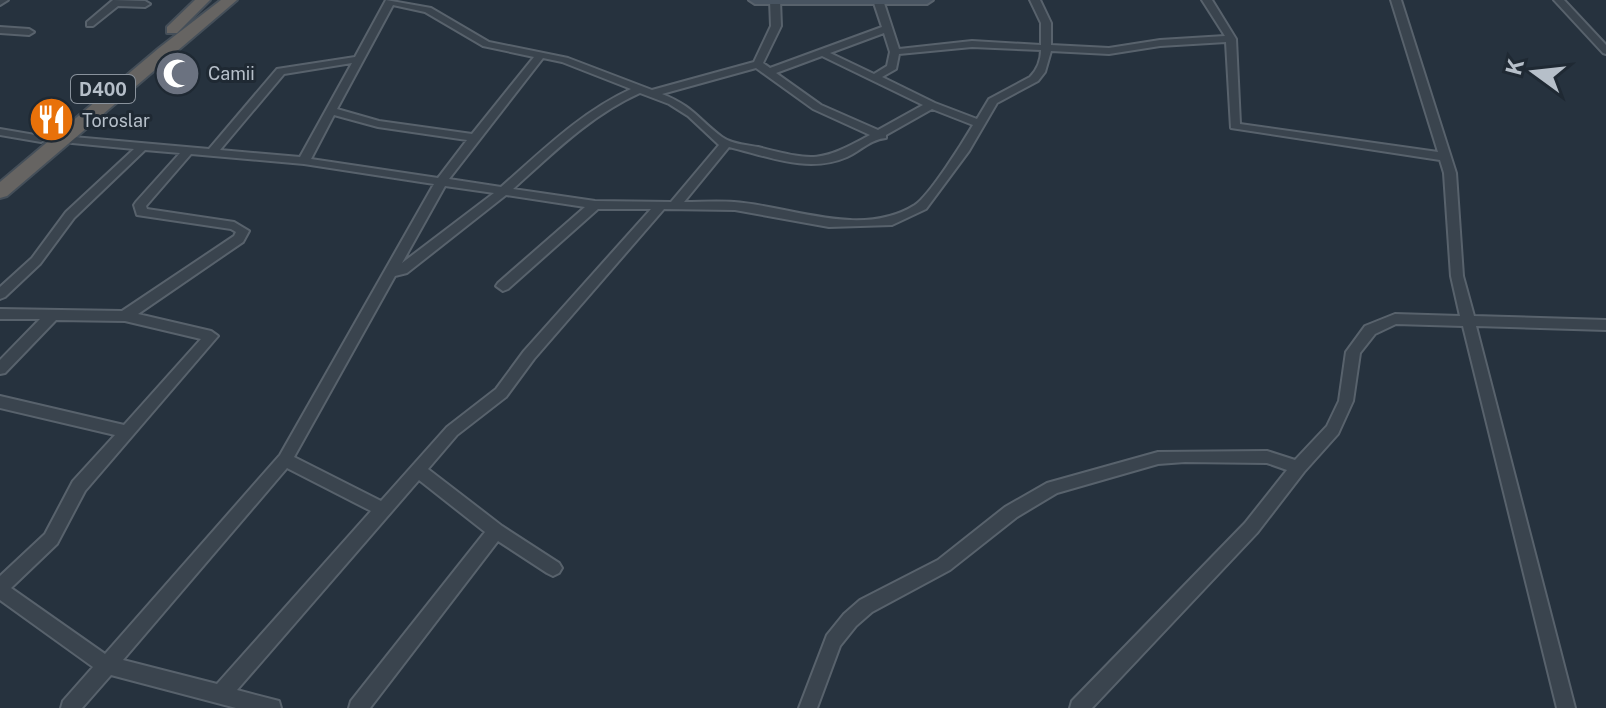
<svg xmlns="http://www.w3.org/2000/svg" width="1606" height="708" viewBox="0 0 1606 708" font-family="'Public Sans',sans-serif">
<rect width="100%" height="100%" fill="#26323e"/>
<polygon fill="#4f5d69" points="168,67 195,67 186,78 158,78"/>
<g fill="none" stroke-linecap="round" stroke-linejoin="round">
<defs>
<g id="minor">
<polygon points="0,0 8,0 0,5"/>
<polygon points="113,0 145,1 150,4 145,7 118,6 93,26 87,26 87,22"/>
<path d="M 386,0 L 431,8 L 489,42 L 568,58 L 652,90 L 754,62 L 771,26 L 770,0 L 780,0 L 781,26 L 763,63 L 770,68 L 882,27 L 873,0 L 883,0 L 899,49 L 972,41 L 1041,45 L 1041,23 L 1030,0 L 1040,0 L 1051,23 L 1051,45 L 1109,48 L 1160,40 L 1225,36 L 1202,0 L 1212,0 L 1236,39 L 1240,124 L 1438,152 L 1391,0 L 1401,0 L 1456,173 L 1463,276 L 1474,316 L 1606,320 L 1606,330 L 1476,326 L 1575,708 L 1557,708 L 1463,326 L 1396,324 L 1375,334 L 1360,353 L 1353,401 L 1338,434 L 1304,472 L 1257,533 L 1092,708 L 1070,708 L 1072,701 L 1245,523 L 1287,470 L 1267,463 L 1185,462 L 1158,464 L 1057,493 L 1017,517 L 950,570 L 872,612 L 856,626 L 840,646 L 817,708 L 799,708 L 827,635 L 844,614 L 860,600 L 938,560 L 1005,507 L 1047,483 L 1158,452 L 1267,451 L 1295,460 L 1327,426 L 1339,401 L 1346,352 L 1365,326 L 1395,314 L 1460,316 L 1451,276 L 1444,173 L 1440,160 L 1231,128 L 1226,42 L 1160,46 L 1109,54 L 1051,51 L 1045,72 L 1038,81 L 997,103 L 969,151 L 926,209 L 892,225 L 829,227 L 735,210 L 664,209 L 534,359 L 506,397 L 457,435 L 428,469 L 502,526 L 559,563 L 562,568 L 559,573 L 553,576 L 547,573 L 498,541 L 370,708 L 349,708 L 351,701 L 485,532 L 419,480 L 237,690 L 279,701 L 281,708 L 236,708 L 111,675 L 82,708 L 61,708 L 63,701 L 93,667 L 0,600 L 0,576 L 45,534 L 73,481 L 115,435 L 0,408 L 0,396 L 124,425 L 201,339 L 125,321 L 56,320 L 5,373 L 0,374 L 0,360 L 40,319 L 0,319 L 0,309 L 122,311 L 234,236 L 236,232 L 231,229 L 137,215 L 134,205 L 136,202 L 180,153 L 145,150 L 74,218 L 40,264 L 5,297 L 0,299 L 0,287 L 32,258 L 66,212 L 134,149 L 62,142 L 57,139 L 62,136 L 209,149 L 277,69 L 355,57 ZM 393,5 L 425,12 L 483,46 L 534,57 L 472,134 L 379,121 L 337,109 ZM 884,33 L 890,52 L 887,66 L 874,74 L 830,53 ZM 972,47 L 1041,50 C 1041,60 1037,70 1030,77 L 989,99 L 977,119 L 935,103 L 882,77 L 896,69 L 899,54 ZM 822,56 L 923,105 L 878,130 L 821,105 L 776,73 ZM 543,58 L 562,62 L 631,89 C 581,112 542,151 501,187 L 449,179 ZM 352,63 L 300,157 L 220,150 L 284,74 ZM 756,68 L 813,109 L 870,135 C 819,163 814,161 758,147 C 747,145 731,144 722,137 C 698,119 693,106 662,94 ZM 640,93 L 669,104 L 688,116 L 719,145 L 671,202 L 595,201 L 513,189 C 553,153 591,115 640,93 ZM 932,109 L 973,125 C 963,142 930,195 915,205 C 861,239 791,206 734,202 C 717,201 700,202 684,202 L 729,147 C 767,156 808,174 847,157 C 860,151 871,139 886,138 L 886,135 ZM 334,115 L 378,127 L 467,140 L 438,178 L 311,159 ZM 191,154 L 304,164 L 434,184 L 280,455 L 105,654 L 11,588 L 57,544 L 85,491 L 218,336 L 211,331 L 138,314 L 243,242 L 249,231 L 234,222 L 147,209 L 146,206 ZM 445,186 L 494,193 L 402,263 ZM 506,195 L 585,207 L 498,283 L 496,286 L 503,291 L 508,289 L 598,209 L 651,209 L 524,351 L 496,389 L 447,427 L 381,501 L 294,457 L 395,276 L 407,273 ZM 287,468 L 371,511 L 217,684 L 123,660 Z"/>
<polygon points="1554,0 1564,0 1606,45 1606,54 1603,53"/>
<polygon points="0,27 29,29 34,32 29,35 0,33"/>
<polygon points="0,129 41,136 46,139 41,142 0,135"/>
</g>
<polygon id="secondary" points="749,0 933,0 927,4 755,4"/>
<g id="trunk">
<polygon points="195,0 210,0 177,33 167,33 167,27"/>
<polygon points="221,0 237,0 7,196 0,198 0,182 159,48"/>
</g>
</defs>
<use href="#minor" stroke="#58626c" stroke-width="4"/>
<use href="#secondary" stroke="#58626c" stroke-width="4"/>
<use href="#trunk" stroke="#454f59" stroke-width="4"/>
<use href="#minor" fill="#3a444e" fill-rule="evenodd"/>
<use href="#secondary" fill="#485461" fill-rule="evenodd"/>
<use href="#trunk" fill="#666462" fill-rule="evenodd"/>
</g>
<defs>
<symbol id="mosque-disc" viewBox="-11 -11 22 22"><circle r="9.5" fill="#6b7280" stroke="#1f2933"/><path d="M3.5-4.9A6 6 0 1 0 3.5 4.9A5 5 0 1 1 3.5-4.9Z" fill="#fff"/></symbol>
<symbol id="restaurant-disc" viewBox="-11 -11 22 22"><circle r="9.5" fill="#e8710a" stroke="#1f2933"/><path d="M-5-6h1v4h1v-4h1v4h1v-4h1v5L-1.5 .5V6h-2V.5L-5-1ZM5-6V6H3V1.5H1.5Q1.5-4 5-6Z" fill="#fff"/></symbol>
</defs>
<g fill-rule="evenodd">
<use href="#mosque-disc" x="152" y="48" width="51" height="51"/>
<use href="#restaurant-disc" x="26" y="94" width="51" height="51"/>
</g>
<g text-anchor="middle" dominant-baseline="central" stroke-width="6" stroke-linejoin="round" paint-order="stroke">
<g font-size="18" fill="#b6bfc9" stroke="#1f2933" text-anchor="start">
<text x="208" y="73">Camii</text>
<text x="82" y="120">Toroslar</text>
</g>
<rect fill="#1f2933" stroke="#89929c" stroke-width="2" x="71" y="75" width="64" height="28" rx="6"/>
<g font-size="18" font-weight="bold" fill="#b6bfc9">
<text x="103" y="89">D400</text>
</g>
</g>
<g transform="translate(1534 72) rotate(285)" stroke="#1f2933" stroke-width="6" paint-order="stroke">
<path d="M0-6L14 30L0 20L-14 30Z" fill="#b6bfc9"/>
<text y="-12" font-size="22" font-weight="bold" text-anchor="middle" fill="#b6bfc9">K</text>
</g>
</svg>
